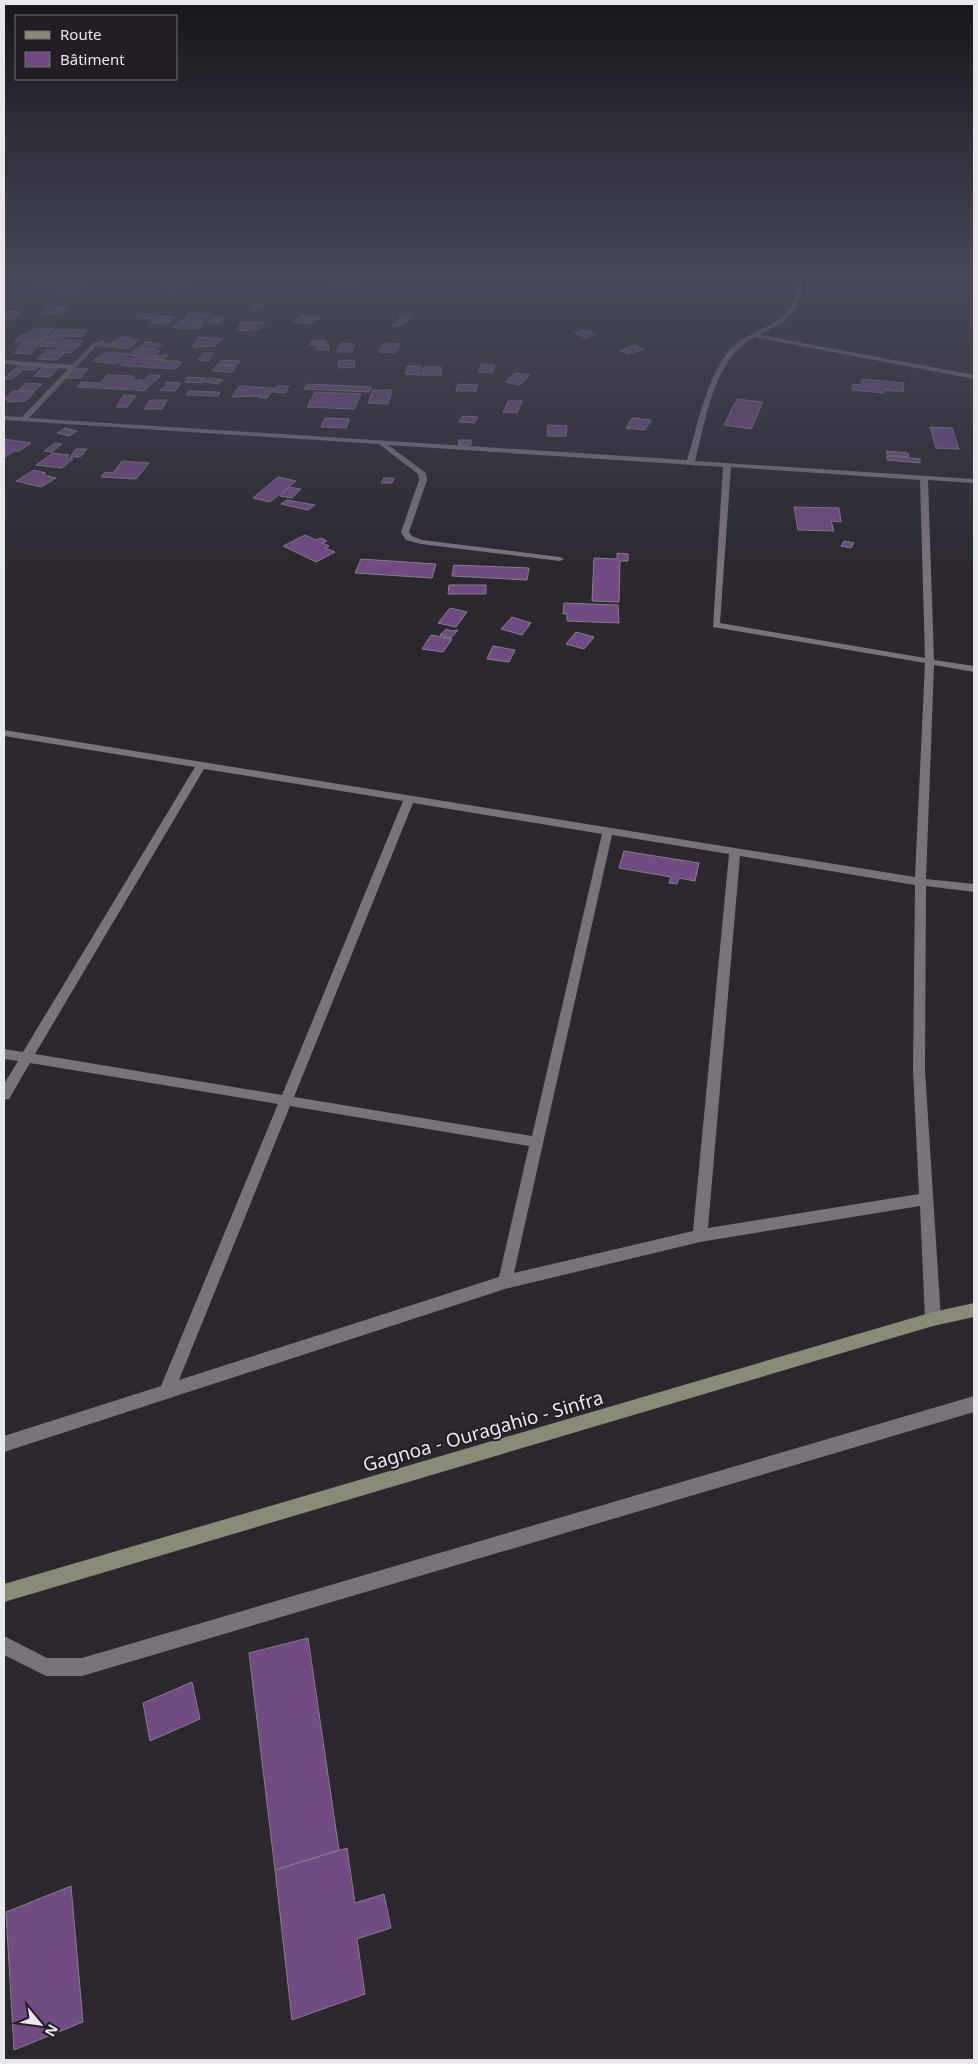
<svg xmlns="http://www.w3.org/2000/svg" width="978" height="2064" viewBox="0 0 978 2064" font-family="'Noto Sans',sans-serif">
<rect width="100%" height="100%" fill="#2d2830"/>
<g fill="#724b85" stroke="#867f89">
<polygon points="41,279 62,279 54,285 34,283"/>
<polygon points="343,279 354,280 349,285 331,284"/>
<polygon points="170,282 185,284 175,290 161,289"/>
<polygon points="67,285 85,286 76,294 54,293"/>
<polygon points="252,305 264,305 261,310 249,310"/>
<polygon points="50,306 67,307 60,314 44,313"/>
<polygon points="4,311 20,312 12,320 4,320"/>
<polygon points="140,313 156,315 150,319 134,317"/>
<polygon points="189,313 209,315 202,321 183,319"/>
<polygon points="302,315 319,318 309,324 292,322"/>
<polygon points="404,315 412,316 400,327 392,326"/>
<polygon points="158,316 175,317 167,324 150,323"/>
<polygon points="213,317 224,318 218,323 207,322"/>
<polygon points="181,320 189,321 204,322 198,329 173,328"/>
<polygon points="241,322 264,322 260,329 237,331"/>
<polygon points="35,328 54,328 40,342 14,342 21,335 27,335"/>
<polygon points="56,329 88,330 82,337 50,335"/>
<polygon points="583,330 595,334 586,338 574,333"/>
<polygon points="47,336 65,337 58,343 40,342"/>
<polygon points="120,337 131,338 129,339 139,340 128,349 113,347 117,343 112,343"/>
<polygon points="199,337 222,339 215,346 193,347"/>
<polygon points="64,340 83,341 80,345 60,344"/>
<polygon points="102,341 107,343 114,344 110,347 95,345"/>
<polygon points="311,341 326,341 326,345 310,345"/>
<polygon points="146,342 162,344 155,350 138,348"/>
<polygon points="22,343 39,343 31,354 14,353"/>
<polygon points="42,343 62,344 59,347 39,346"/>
<polygon points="341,343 355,344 352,352 337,352"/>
<polygon points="384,343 400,344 395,353 379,352"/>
<polygon points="63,344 79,345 71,353 54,352"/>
<polygon points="329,345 329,350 316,350 317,346"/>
<polygon points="634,345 644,349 630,354 620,351"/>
<polygon points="137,348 160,351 153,356 168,355 162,360 129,355"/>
<polygon points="47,350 56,350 54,353 64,353 57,360 37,359"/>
<polygon points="106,352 129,354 117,364 93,361"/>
<polygon points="204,353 214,353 208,361 198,360"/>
<polygon points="127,358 149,359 142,367 120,365"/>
<polygon points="149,359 163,360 155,368 142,367"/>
<polygon points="163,360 182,362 175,369 155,368"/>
<polygon points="221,360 240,361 236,366 217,365"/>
<polygon points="354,360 355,367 339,368 338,361"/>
<polygon points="481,364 495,365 492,373 478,372"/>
<polygon points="20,365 39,367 34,370 15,369"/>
<polygon points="217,365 236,366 232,372 212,371"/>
<polygon points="407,366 422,366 420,375 405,374"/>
<polygon points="43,367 59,367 50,377 34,376"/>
<polygon points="424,367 441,367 441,375 422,375"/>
<polygon points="73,368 88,369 80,378 65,378"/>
<polygon points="13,370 22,371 12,379 4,379"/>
<polygon points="515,373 530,375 520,385 505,382"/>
<polygon points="107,375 134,376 132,380 143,380 134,390 96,388"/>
<polygon points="149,375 161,375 144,391 136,390"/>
<polygon points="188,377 206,378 203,383 185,382"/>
<polygon points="210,378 223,380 218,384 205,382"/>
<polygon points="862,379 904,383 903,392 884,390 884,393 852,390 853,384 861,385"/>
<polygon points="81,382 99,383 94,388 77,387"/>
<polygon points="167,382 181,383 175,391 160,390 169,384 165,384"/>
<polygon points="26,383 42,384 35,391 19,390"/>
<polygon points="307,384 371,387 369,392 304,389"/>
<polygon points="458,384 478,385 476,391 456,391"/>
<polygon points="239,386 274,388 267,398 259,398 260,396 232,397"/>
<polygon points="277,386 289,386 285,393 273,392"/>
<polygon points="373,390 392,390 388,404 368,403"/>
<polygon points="13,391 35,392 26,401 7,402 9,400 4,400"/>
<polygon points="189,391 220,392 218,396 186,395"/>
<polygon points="315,392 361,394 354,409 307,407"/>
<polygon points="124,395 136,396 127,407 116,407"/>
<polygon points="737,399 763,402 751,429 724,425"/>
<polygon points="150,400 167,400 162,409 144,409"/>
<polygon points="508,401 522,401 517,413 503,412"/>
<polygon points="463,416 478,417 474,423 459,422"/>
<polygon points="325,418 349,419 346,428 321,427"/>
<polygon points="632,418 651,420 645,430 626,428"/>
<polygon points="548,425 567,426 566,436 547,436"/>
<polygon points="930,427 952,428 959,449 936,448"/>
<polygon points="65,428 77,431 69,436 57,433"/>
<polygon points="4,439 31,443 19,451 14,451 4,458"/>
<polygon points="458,440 471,440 471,445 459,445"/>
<polygon points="55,443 62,444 52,452 44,451"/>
<polygon points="76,449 87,449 80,457 70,457"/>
<polygon points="886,451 908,453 909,457 887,455"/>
<polygon points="53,453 69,455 66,458 73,459 62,468 36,465"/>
<polygon points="887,456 920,459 920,463 887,460"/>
<polygon points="122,461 149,463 136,479 101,477 105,472 113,473"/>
<polygon points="34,470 46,473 43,475 56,478 41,487 16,481"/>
<polygon points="278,477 296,481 270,502 253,498"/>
<polygon points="384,478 394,478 392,483 381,483"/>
<polygon points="289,487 301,489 292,498 280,496"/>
<polygon points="287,500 309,504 315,505 308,510 281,504"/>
<polygon points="794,507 839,508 841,522 831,521 834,531 798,530"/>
<polygon points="305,535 316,540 321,538 327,541 322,543 329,546 325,548 335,552 316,562 283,546"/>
<polygon points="844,541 854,543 851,548 841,546"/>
<polygon points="617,553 628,554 628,561 620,561 619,602 592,601 594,558 617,559"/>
<polygon points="361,559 436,564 432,578 355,573"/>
<polygon points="454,565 529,568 527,580 452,576"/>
<polygon points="449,585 486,585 486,594 448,594"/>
<polygon points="564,603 618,605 619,623 567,621 567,614 563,614"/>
<polygon points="450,608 467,612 456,627 438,623"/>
<polygon points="512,617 531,623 522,635 501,629"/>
<polygon points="446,629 451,631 458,630 451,638 440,635"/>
<polygon points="576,632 594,637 584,649 566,644"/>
<polygon points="431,635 452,639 443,652 422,649"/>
<polygon points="493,646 515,650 509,662 487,659"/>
<polygon points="624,851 699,863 695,881 679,878 677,884 669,883 671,877 619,868"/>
<polygon points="308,1638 339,1850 275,1870 249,1653"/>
<polygon points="192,1682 200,1719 150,1741 143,1703"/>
<polygon points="347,1848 355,1903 384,1894 391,1928 357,1939 365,1994 292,2020 275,1870"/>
<polygon points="71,1886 83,2022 14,2050 6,1912"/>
</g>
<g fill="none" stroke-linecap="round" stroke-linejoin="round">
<g fill="#79737c" fill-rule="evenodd">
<path d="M 797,279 L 803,279 C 798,315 790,319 759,335 L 974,375 L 974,379 L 754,337 C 713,360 706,420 695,461 L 974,479 L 974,483 L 928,480 L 934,660 L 974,666 L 974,672 L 934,665 L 926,879 L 974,884 L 974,892 L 926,886 L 925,1070 L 941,1319 L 938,1324 L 933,1326 L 928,1324 L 925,1319 L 920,1206 L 700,1242 L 505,1289 L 4,1452 L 4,1436 L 161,1386 L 278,1104 L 30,1063 L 9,1099 L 4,1100 L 4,1084 L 18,1061 L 4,1059 L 4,1049 L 23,1052 L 195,767 L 4,736 L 4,730 L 915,877 L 925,663 L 713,627 L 723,467 L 388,445 L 426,473 L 427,480 L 409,532 L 412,536 L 422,540 L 560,557 L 564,559 L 560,561 L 421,544 L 406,540 L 401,532 L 419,480 L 418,474 L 379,444 L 4,420 L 4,416 L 22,417 L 68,369 L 4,364 L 4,360 L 72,365 L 94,342 L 99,343 L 29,418 L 687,460 C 698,425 705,382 728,352 C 745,329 786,328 795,298 C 797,292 796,285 797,279 ZM 731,467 L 920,480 L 925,658 L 720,623 ZM 204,769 L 403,801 L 282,1095 L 35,1054 ZM 413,803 L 602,834 L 532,1136 L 294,1097 ZM 612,835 L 729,854 L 693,1231 L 514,1273 ZM 740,856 L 915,885 L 913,1070 L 919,1194 L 708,1228 ZM 290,1106 L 529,1146 L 499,1277 L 179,1380 Z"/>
<polygon points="974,1396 974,1412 82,1676 46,1676 4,1655 4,1636 47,1658 82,1658"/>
</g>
<polygon fill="#898b77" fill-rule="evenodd" points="974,1303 974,1317 933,1326 4,1602 4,1584 933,1312"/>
</g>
<linearGradient id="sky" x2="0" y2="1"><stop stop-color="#19161a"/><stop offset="0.49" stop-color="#464859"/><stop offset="1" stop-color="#464859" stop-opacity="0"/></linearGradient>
<rect width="978" height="568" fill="url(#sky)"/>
<g text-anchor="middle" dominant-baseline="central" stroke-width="4" stroke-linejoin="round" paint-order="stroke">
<g font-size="19" fill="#eae7ec" stroke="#231e26">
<text transform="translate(483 1431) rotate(-16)">Gagnoa - Ouragahio - Sinfra</text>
</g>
</g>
<rect width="978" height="2064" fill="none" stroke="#eae7ec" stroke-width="10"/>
<rect x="15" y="15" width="162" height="65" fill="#231e26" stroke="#736e75"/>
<rect x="25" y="31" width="25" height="8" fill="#898b77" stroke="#736e75"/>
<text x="60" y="40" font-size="15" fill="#eae7ec">Route</text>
<rect x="25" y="52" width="25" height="15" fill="#724b85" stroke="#736e75"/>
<text x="60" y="65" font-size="15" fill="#eae7ec">Bâtiment</text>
<g transform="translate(40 2024) rotate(119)" stroke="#231e26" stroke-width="4" paint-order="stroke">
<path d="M0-4L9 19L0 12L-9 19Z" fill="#eae7ec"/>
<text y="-8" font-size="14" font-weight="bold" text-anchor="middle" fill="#eae7ec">N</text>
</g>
</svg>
